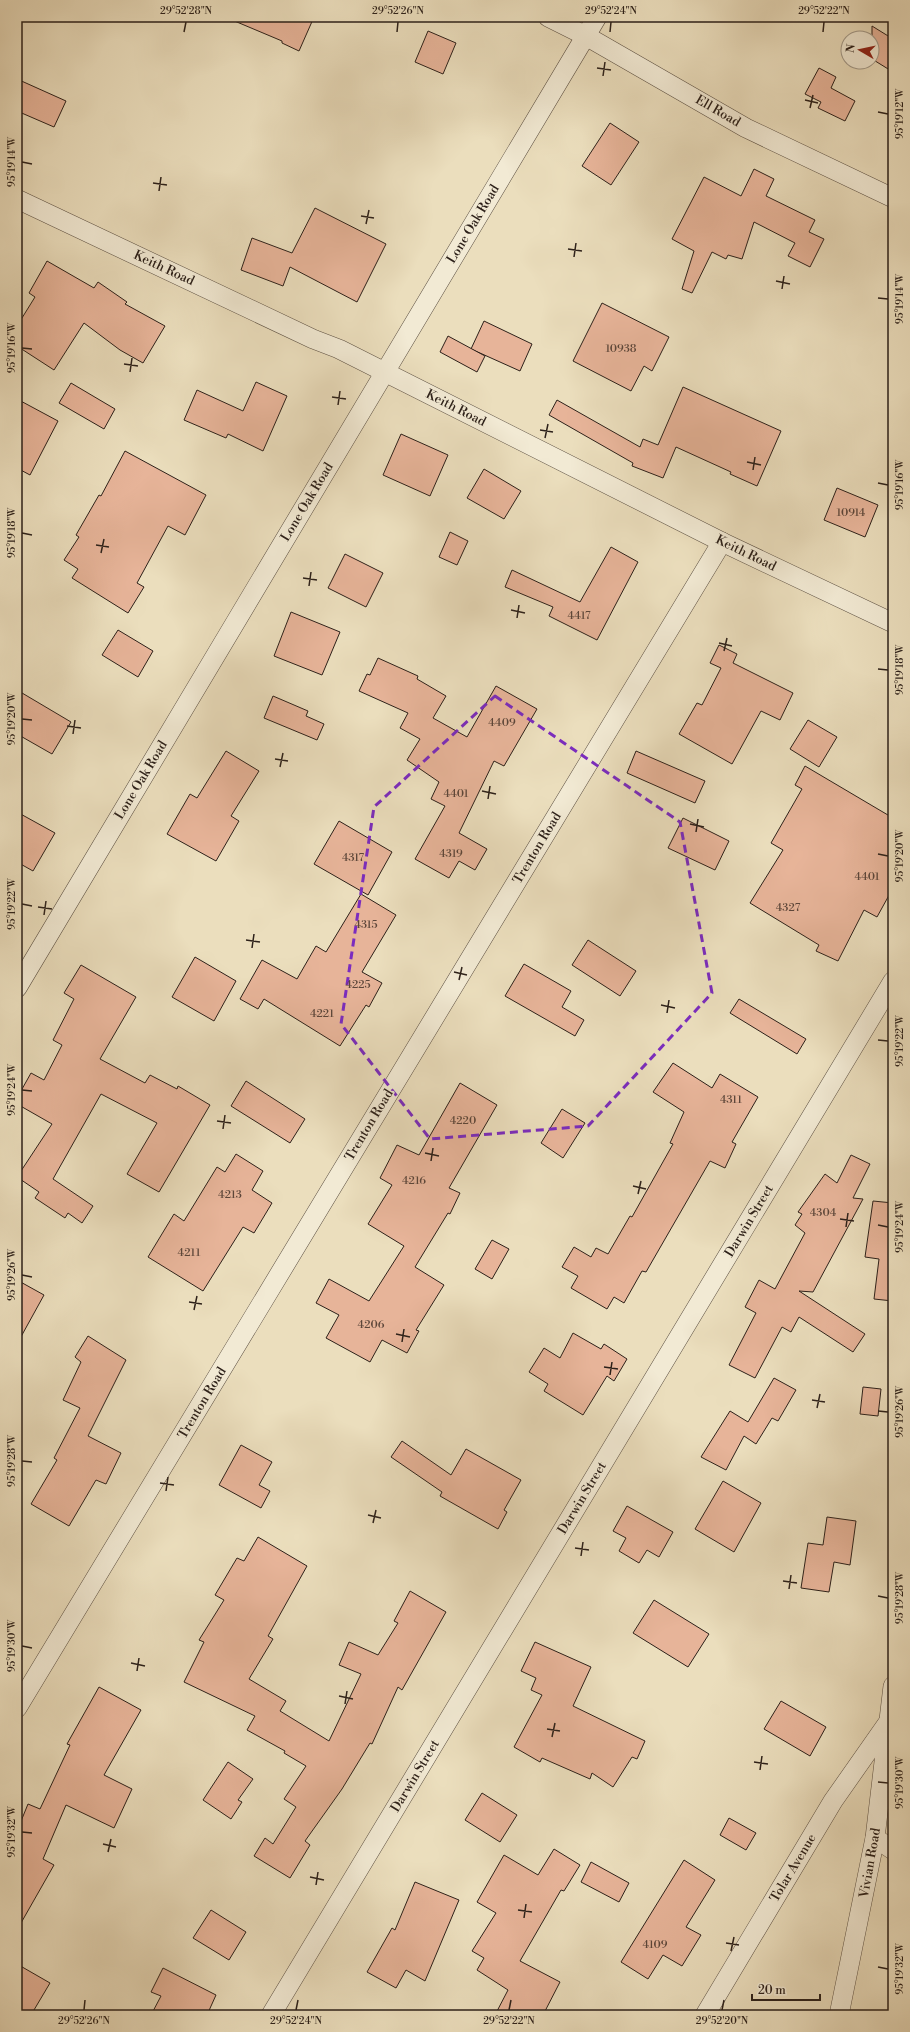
<svg xmlns="http://www.w3.org/2000/svg" width="910" height="2032" viewBox="0 0 910 2032" font-family="'Libre Bodoni',serif">
<rect width="100%" height="100%" fill="#ebdebd"/>
<filter id="stains"><feTurbulence type="fractalNoise" baseFrequency=".005" numOctaves="4"/><feColorMatrix values="0 0 0 0 .2 0 0 0 0 .09 0 0 0 0 .02 0 0 0 .5 -.17"/></filter>
<radialGradient id="worn" r=".72"><stop offset=".6" stop-color="#630" stop-opacity="0"/><stop offset="1" stop-color="#630" stop-opacity=".3"/></radialGradient>
<g fill="#e7b499" stroke="#2d211a">
<polygon points="225,17 314,17 299,51 282,43 282,41"/>
<polygon points="872,26 893,39 893,72 872,59"/>
<polygon points="428,31 456,43 443,74 415,62"/>
<polygon points="819,68 836,77 831,88 855,101 845,121 818,108 821,102 805,94"/>
<polygon points="17,79 66,101 54,127 17,111"/>
<polygon points="610,123 639,142 611,185 582,166"/>
<polygon points="754,169 774,179 766,196 815,220 809,232 824,239 810,267 788,256 795,243 754,222 742,259 728,255 726,259 712,252 692,293 682,289 694,251 672,239 704,177 741,196"/>
<polygon points="315,208 386,244 357,302 290,267 283,286 241,270 252,238 292,253"/>
<polygon points="47,261 94,288 98,282 127,302 125,304 165,326 143,363 120,350 84,323 54,370 17,346 17,326 35,297 29,293"/>
<polygon points="602,303 669,337 652,371 644,366 631,391 573,361"/>
<polygon points="484,321 532,344 520,371 471,349"/>
<polygon points="448,336 485,356 477,372 440,352"/>
<polygon points="256,382 287,396 263,451 228,434 226,438 184,420 197,390 243,411"/>
<polygon points="71,383 115,409 104,429 59,403"/>
<polygon points="683,387 781,431 757,486 730,474 731,472 676,447 663,478 632,466 633,463 549,415 557,400 640,447 643,439 658,445"/>
<polygon points="17,399 58,421 30,475 17,468"/>
<polygon points="401,434 448,455 430,496 383,475"/>
<polygon points="125,451 206,495 185,535 168,526 137,583 144,587 128,613 72,578 78,569 64,560 79,537 76,535 99,495 101,496"/>
<polygon points="484,469 521,491 504,519 467,498"/>
<polygon points="837,488 878,505 865,537 824,520"/>
<polygon points="450,532 468,541 457,565 439,557"/>
<polygon points="611,547 638,562 597,640 549,616 553,607 505,587 512,570 580,602"/>
<polygon points="345,554 383,573 366,607 328,588"/>
<polygon points="291,612 340,632 322,675 274,656"/>
<polygon points="118,630 153,651 138,677 102,655"/>
<polygon points="719,645 737,654 733,663 793,693 780,720 761,711 732,764 679,734 697,703 702,705 721,668 710,663"/>
<polygon points="378,658 418,676 417,679 446,696 433,718 467,737 496,686 537,709 504,766 494,761 459,833 487,849 475,870 459,861 449,878 415,859 445,806 431,799 439,782 407,760 420,739 400,728 408,713 359,691 367,674 370,675"/>
<polygon points="17,690 71,722 52,754 17,734"/>
<polygon points="273,696 308,711 306,716 324,724 317,740 264,718"/>
<polygon points="808,720 837,737 819,767 790,749"/>
<polygon points="226,751 259,771 231,816 239,821 216,861 167,834 190,794 197,798"/>
<polygon points="636,751 705,781 695,803 627,773"/>
<polygon points="805,766 893,818 893,888 877,917 864,910 838,961 816,951 819,945 750,903 783,850 771,843 802,789 795,785"/>
<polygon points="17,812 55,833 33,871 17,862"/>
<polygon points="683,818 729,841 715,870 668,848"/>
<polygon points="339,821 392,852 368,895 314,864"/>
<polygon points="361,894 396,915 362,972 382,983 369,1007 366,1005 340,1046 264,999 258,1009 240,999 262,960 297,979 316,946 326,952"/>
<polygon points="588,940 636,971 620,996 572,965"/>
<polygon points="195,957 236,981 214,1021 172,997"/>
<polygon points="524,964 571,991 562,1007 584,1020 575,1036 505,996"/>
<polygon points="81,965 136,997 100,1059 145,1083 150,1075 177,1089 178,1086 210,1105 159,1192 127,1174 157,1123 101,1094 53,1179 93,1206 82,1223 68,1213 65,1218 35,1198 39,1192 17,1177 52,1124 17,1104 17,1098 31,1073 44,1080 62,1045 53,1040 74,999 64,993"/>
<polygon points="739,999 806,1039 797,1054 730,1013"/>
<polygon points="673,1063 712,1088 720,1074 758,1097 732,1142 736,1144 725,1168 710,1161 646,1272 642,1271 624,1303 614,1297 607,1309 571,1288 578,1276 562,1267 574,1247 591,1257 596,1248 608,1254 630,1216 632,1217 673,1144 670,1143 684,1112 653,1092"/>
<polygon points="246,1081 305,1119 290,1143 231,1106"/>
<polygon points="460,1083 497,1105 449,1188 460,1193 450,1214 448,1213 415,1267 444,1285 416,1330 419,1331 407,1353 382,1340 370,1362 326,1338 339,1315 316,1303 329,1279 369,1301 404,1246 368,1224 392,1185 380,1178 397,1145 419,1155"/>
<polygon points="562,1109 585,1123 563,1158 541,1143"/>
<polygon points="236,1154 263,1171 252,1190 272,1203 254,1233 243,1227 203,1291 148,1257 174,1214 184,1221 217,1167 225,1172"/>
<polygon points="851,1155 870,1164 853,1198 863,1199 813,1292 799,1291 865,1334 853,1352 799,1317 791,1332 782,1327 755,1378 729,1365 756,1313 745,1307 759,1280 775,1289 805,1233 795,1225 802,1214 798,1212 825,1174 837,1183"/>
<polygon points="873,1201 893,1203 893,1301 874,1299 879,1259 865,1257"/>
<polygon points="492,1240 509,1249 492,1279 475,1269"/>
<polygon points="17,1280 44,1295 17,1344"/>
<polygon points="573,1333 601,1349 604,1344 627,1359 614,1381 607,1376 583,1415 544,1391 548,1384 529,1372 544,1348 560,1358"/>
<polygon points="88,1336 126,1360 88,1436 121,1453 106,1484 96,1480 69,1526 31,1504 57,1460 54,1458 80,1408 63,1400 81,1362 75,1357"/>
<polygon points="774,1378 796,1390 778,1421 772,1418 756,1444 744,1436 726,1470 701,1457 730,1411 748,1422"/>
<polygon points="863,1387 881,1389 878,1416 860,1414"/>
<polygon points="402,1441 451,1475 466,1449 521,1480 504,1510 507,1512 498,1529 440,1496 442,1492 391,1457"/>
<polygon points="241,1445 272,1462 259,1485 270,1491 261,1508 219,1485"/>
<polygon points="723,1481 761,1503 734,1552 695,1529"/>
<polygon points="627,1506 673,1532 659,1557 647,1550 639,1563 619,1551 626,1538 613,1531"/>
<polygon points="827,1517 856,1521 850,1565 834,1562 829,1592 801,1588 808,1543 823,1545"/>
<polygon points="258,1537 307,1566 268,1636 273,1639 249,1679 286,1701 280,1711 329,1741 361,1674 339,1665 349,1642 378,1655 398,1623 394,1621 410,1591 446,1612 402,1690 398,1687 372,1744 370,1743 342,1789 305,1841 310,1845 290,1878 254,1856 265,1838 273,1844 296,1807 284,1799 306,1766 284,1753 285,1751 247,1730 255,1716 184,1682 204,1642 199,1640 224,1600 215,1595 237,1558 244,1561"/>
<polygon points="654,1600 709,1634 688,1667 633,1633"/>
<polygon points="535,1642 591,1667 573,1706 645,1741 637,1759 632,1757 613,1787 592,1773 590,1779 542,1758 540,1762 514,1747 542,1695 531,1690 536,1678 521,1671"/>
<polygon points="99,1687 141,1710 104,1775 132,1789 114,1828 66,1805 43,1859 54,1865 17,1930 17,1831 28,1804 40,1809 70,1745 67,1744"/>
<polygon points="781,1701 826,1727 810,1756 764,1729"/>
<polygon points="228,1762 253,1779 238,1800 242,1802 231,1819 203,1800"/>
<polygon points="482,1793 517,1815 500,1842 465,1820"/>
<polygon points="729,1818 756,1833 746,1850 720,1835"/>
<polygon points="554,1849 580,1865 564,1891 561,1890 520,1961 560,1982 543,2015 495,2015 508,1990 477,1970 484,1958 472,1951 496,1913 477,1902 504,1855 538,1875"/>
<polygon points="684,1860 715,1880 686,1927 701,1935 682,1966 663,1955 648,1979 621,1962"/>
<polygon points="591,1862 629,1883 619,1902 581,1882"/>
<polygon points="415,1882 459,1900 425,1981 406,1970 396,1988 367,1972 392,1928 395,1930"/>
<polygon points="211,1910 246,1932 229,1960 193,1938"/>
<polygon points="17,1964 50,1983 31,2015 17,2015"/>
<polygon points="163,1968 216,1995 207,2015 151,2015 161,1996 151,1992"/>
</g>
<g fill="none" stroke-linecap="round" stroke-linejoin="round">
<defs>
<g id="street">
<polyline points="548,17 586,36 746,128 893,198"/>
<polyline points="17,199 313,339 339,349 722,542 893,623"/>
<polyline points="17,988 597,17"/>
<polyline points="17,1708 722,542"/>
<polyline points="875,1838 893,1850"/>
<polyline points="271,2015 893,981"/>
<polyline points="705,2015 833,1801 887,1724"/>
<polyline points="839,2015 875,1838 893,1686"/>
</g>
</defs>
<use href="#street" stroke="#5c5043" stroke-width="20"/>
<use href="#street" stroke="#f2ead4" stroke-width="19"/>
</g>
<path fill="none" stroke="#7b2cbf" stroke-width="3" stroke-dasharray="8 5" stroke-linejoin="round" d="M 495,696 L 680,822 L 712,993 L 588,1126 L 430,1139 L 341,1024 L 374,807 Z"/>
<path fill="none" stroke="#2d211a" stroke-width="1.5" d="M 184,32 L 186,22M 397,32 L 398,22M 610,32 L 611,22M 823,32 L 824,22M 597,68 L 611,70M 603,76 L 605,62M 805,100 L 818,103M 810,108 L 813,95M 878,112 L 888,114M 22,162 L 32,164M 153,183 L 167,185M 159,191 L 161,177M 361,216 L 374,218M 366,224 L 369,210M 568,249 L 582,251M 574,257 L 576,243M 776,281 L 790,284M 782,289 L 784,276M 878,298 L 888,299M 22,348 L 32,349M 124,364 L 138,366M 130,372 L 132,358M 332,397 L 346,399M 338,405 L 340,391M 540,430 L 553,432M 545,438 L 548,424M 747,462 L 761,465M 753,470 L 755,457M 878,483 L 888,485M 22,533 L 32,535M 96,545 L 109,547M 101,553 L 104,539M 303,578 L 317,580M 309,586 L 311,572M 511,610 L 525,613M 517,618 L 519,605M 719,643 L 732,646M 724,651 L 727,638M 878,669 L 888,670M 22,719 L 32,720M 67,726 L 81,728M 73,734 L 75,720M 275,759 L 288,761M 280,767 L 283,753M 482,791 L 496,794M 488,799 L 490,786M 690,824 L 704,827M 696,832 L 698,819M 878,854 L 888,856M 22,904 L 32,906M 38,907 L 52,909M 44,915 L 46,901M 246,940 L 260,942M 252,948 L 254,934M 454,972 L 467,975M 459,980 L 462,967M 661,1005 L 675,1008M 667,1013 L 669,1000M 878,1040 L 888,1041M 22,1090 L 32,1091M 217,1121 L 231,1123M 223,1129 L 225,1115M 425,1153 L 439,1156M 431,1161 L 433,1148M 633,1186 L 646,1189M 638,1194 L 641,1181M 840,1219 L 854,1221M 878,1225 L 888,1227M 846,1227 L 848,1213M 22,1275 L 32,1277M 189,1302 L 202,1304M 194,1310 L 197,1296M 396,1334 L 410,1337M 402,1342 L 404,1329M 604,1367 L 618,1369M 610,1375 L 612,1362M 812,1400 L 825,1402M 817,1408 L 820,1394M 878,1411 L 888,1412M 22,1461 L 32,1462M 160,1483 L 174,1485M 166,1491 L 168,1477M 368,1515 L 381,1518M 373,1523 L 376,1510M 575,1548 L 589,1550M 581,1556 L 583,1542M 783,1581 L 797,1583M 789,1589 L 791,1575M 878,1596 L 888,1598M 22,1646 L 32,1648M 131,1663 L 145,1666M 137,1671 L 139,1658M 339,1696 L 353,1699M 345,1704 L 347,1691M 547,1729 L 560,1731M 552,1737 L 555,1723M 754,1762 L 768,1764M 760,1770 L 762,1756M 878,1782 L 888,1783M 22,1832 L 32,1833M 103,1844 L 116,1847M 108,1852 L 111,1839M 310,1877 L 324,1880M 316,1885 L 318,1872M 518,1910 L 532,1912M 524,1918 L 526,1904M 726,1943 L 739,1945M 731,1951 L 734,1937M 878,1967 L 888,1969M 84,2010 L 85,2000M 296,2010 L 298,2000M 509,2010 L 511,2000M 722,2010 L 724,2000"/>
<g text-anchor="middle" dominant-baseline="central" stroke-width="3" stroke-linejoin="round" paint-order="stroke">
<g font-size="11" fill="#5c463a">
<text x="621" y="349">10938</text>
<text x="851" y="513">10914</text>
<text x="579" y="616">4417</text>
<text x="502" y="723">4409</text>
<text x="456" y="794">4401</text>
<text x="451" y="854">4319</text>
<text x="353" y="858">4317</text>
<text x="867" y="877">4401</text>
<text x="788" y="908">4327</text>
<text x="366" y="925">4315</text>
<text x="358" y="985">4225</text>
<text x="322" y="1014">4221</text>
<text x="731" y="1100">4311</text>
<text x="463" y="1121">4220</text>
<text x="414" y="1181">4216</text>
<text x="230" y="1195">4213</text>
<text x="823" y="1213">4304</text>
<text x="189" y="1253">4211</text>
<text x="371" y="1325">4206</text>
<text x="655" y="1945">4109</text>
</g>
<g font-size="13" fill="#2d211a" stroke="#f2ead4">
<text transform="translate(718 111) rotate(30)">Ell Road</text>
<text transform="translate(473 224) rotate(-59)">Lone Oak Road</text>
<text transform="translate(164 268) rotate(25)">Keith Road</text>
<text transform="translate(456 408) rotate(27)">Keith Road</text>
<text transform="translate(307 502) rotate(-59)">Lone Oak Road</text>
<text transform="translate(746 553) rotate(26)">Keith Road</text>
<text transform="translate(141 780) rotate(-59)">Lone Oak Road</text>
<text transform="translate(537 848) rotate(-59)">Trenton Road</text>
<text transform="translate(369 1125) rotate(-59)">Trenton Road</text>
<text transform="translate(749 1221) rotate(-59)">Darwin Street</text>
<text transform="translate(202 1403) rotate(-59)">Trenton Road</text>
<text transform="translate(582 1498) rotate(-59)">Darwin Street</text>
<text transform="translate(415 1776) rotate(-59)">Darwin Street</text>
<text transform="translate(870 1863) rotate(-80)">Vivian Road</text>
<text transform="translate(793 1868) rotate(-59)">Tolar Avenue</text>
</g>
</g>
<rect width="910" height="2032" fill="none" stroke="#ebdebd" stroke-width="44"/>
<g transform="translate(860 50) rotate(279)"><circle r="19" fill="#f2ead4" stroke="#a39a8a"/>
<path d="M0-3L7 15L0 10L-7 15Z" fill="#8f2418"/>
<text y="-6" font-size="11" font-weight="bold" text-anchor="middle" fill="#2d211a">N</text>
</g>
<path d="M752 1994v6h68v-6" fill="none" stroke="#2d211a" stroke-width="2"/>
<text x="758" y="1994" font-size="12" fill="#2d211a" stroke="#f2ead4" stroke-width="3" paint-order="stroke">20 m</text>
<rect x="22" y="22" width="866" height="1988" fill="none" stroke="#2d211a" stroke-width="1.5"/>
<g font-size="10" text-anchor="middle" fill="#2d211a">
<text x="186" y="14">29°52'28"N</text>
<text x="398" y="14">29°52'26"N</text>
<text x="611" y="14">29°52'24"N</text>
<text x="824" y="14">29°52'22"N</text>
<text transform="translate(899 114) rotate(-90)" y="4">95°19'12"W</text>
<text transform="translate(11 162) rotate(-90)" y="4">95°19'14"W</text>
<text transform="translate(899 299) rotate(-90)" y="4">95°19'14"W</text>
<text transform="translate(11 348) rotate(-90)" y="4">95°19'16"W</text>
<text transform="translate(899 485) rotate(-90)" y="4">95°19'16"W</text>
<text transform="translate(11 533) rotate(-90)" y="4">95°19'18"W</text>
<text transform="translate(899 670) rotate(-90)" y="4">95°19'18"W</text>
<text transform="translate(11 719) rotate(-90)" y="4">95°19'20"W</text>
<text transform="translate(899 856) rotate(-90)" y="4">95°19'20"W</text>
<text transform="translate(11 904) rotate(-90)" y="4">95°19'22"W</text>
<text transform="translate(899 1041) rotate(-90)" y="4">95°19'22"W</text>
<text transform="translate(11 1090) rotate(-90)" y="4">95°19'24"W</text>
<text transform="translate(899 1227) rotate(-90)" y="4">95°19'24"W</text>
<text transform="translate(11 1275) rotate(-90)" y="4">95°19'26"W</text>
<text transform="translate(899 1412) rotate(-90)" y="4">95°19'26"W</text>
<text transform="translate(11 1461) rotate(-90)" y="4">95°19'28"W</text>
<text transform="translate(899 1598) rotate(-90)" y="4">95°19'28"W</text>
<text transform="translate(11 1646) rotate(-90)" y="4">95°19'30"W</text>
<text transform="translate(899 1783) rotate(-90)" y="4">95°19'30"W</text>
<text transform="translate(11 1832) rotate(-90)" y="4">95°19'32"W</text>
<text transform="translate(899 1969) rotate(-90)" y="4">95°19'32"W</text>
<text x="84" y="2024">29°52'26"N</text>
<text x="296" y="2024">29°52'24"N</text>
<text x="509" y="2024">29°52'22"N</text>
<text x="722" y="2024">29°52'20"N</text>
</g>
<rect width="100%" height="100%" filter="url(#stains)"/>
<rect width="100%" height="100%" fill="url(#worn)"/>
</svg>
